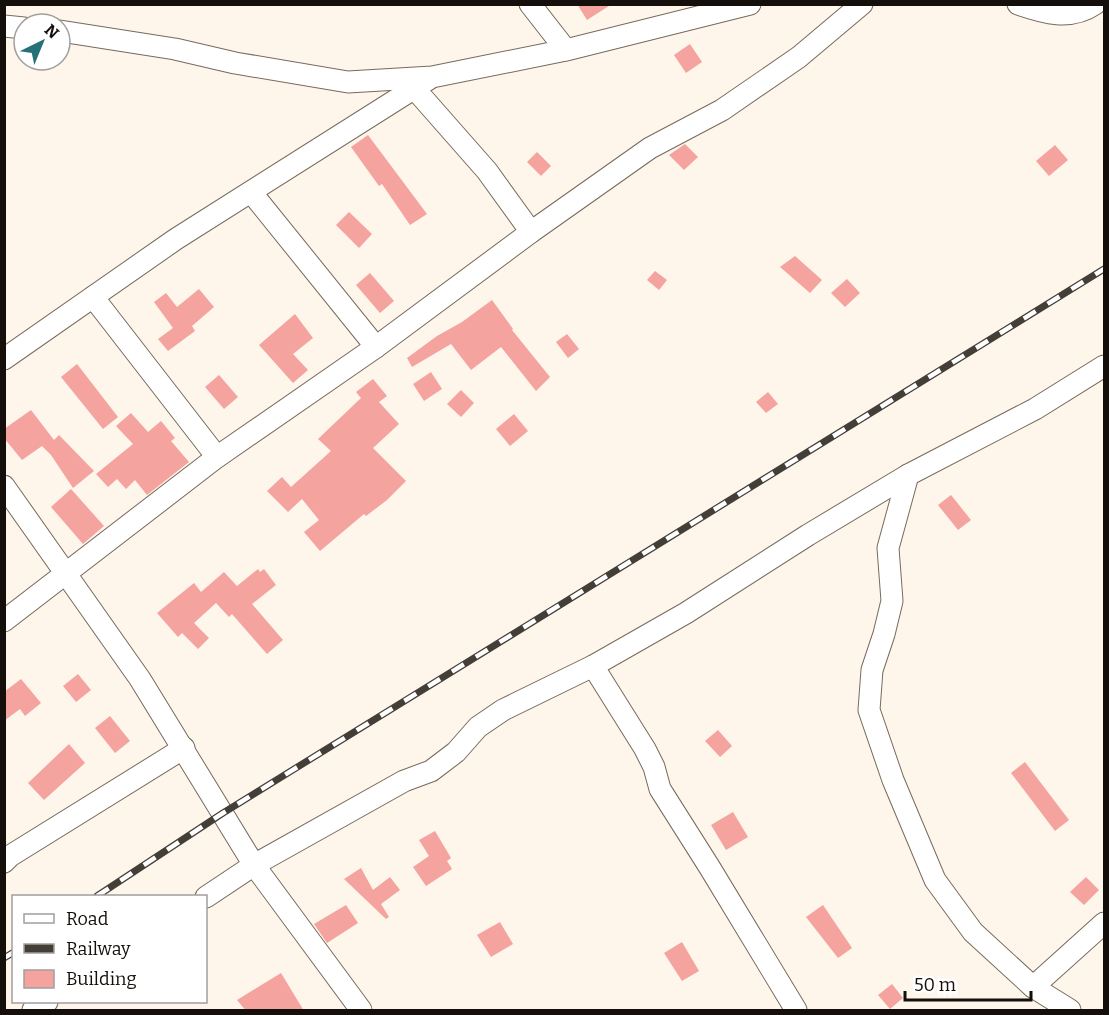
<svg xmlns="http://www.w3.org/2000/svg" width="1109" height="1015" viewBox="0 0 1109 1015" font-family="Bitter,serif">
<rect width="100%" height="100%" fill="#fef5eb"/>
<g fill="#f5a39e">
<polygon points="577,4 612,4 587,20"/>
<polygon points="690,44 702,62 686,73 674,55"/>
<polygon points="368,135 427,214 410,225 382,184 379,186 351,147"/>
<polygon points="685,144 698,157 684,170 669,155"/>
<polygon points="1055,145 1068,160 1049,176 1036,161"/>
<polygon points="537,152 551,166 541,176 527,162"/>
<polygon points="349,212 372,234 359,248 336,225"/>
<polygon points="795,256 822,280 810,293 780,267"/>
<polygon points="655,271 667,280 659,290 647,280"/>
<polygon points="370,273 394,301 380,313 356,285"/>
<polygon points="847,279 860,293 845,307 831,293"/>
<polygon points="199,289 214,307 192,326 195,331 168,351 158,339 173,328 154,302 166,293 177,307"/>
<polygon points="492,300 513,329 512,330 550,377 536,391 501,347 471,370 451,344 412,367 407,358 437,336 462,322"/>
<polygon points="295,314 313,338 293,354 308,370 293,383 259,345"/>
<polygon points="567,334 579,349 568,358 556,342"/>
<polygon points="77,364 118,417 103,429 61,377"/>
<polygon points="431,372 442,389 424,401 413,384"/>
<polygon points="219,375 238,397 224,409 205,387"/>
<polygon points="373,379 387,396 379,402 399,424 373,448 406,481 387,500 366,516 364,514 320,551 304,532 319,520 302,499 288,512 267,491 282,477 291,487 331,451 318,439 361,398 356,392"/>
<polygon points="461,390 474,403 461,417 447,404"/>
<polygon points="768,392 778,404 766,413 756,402"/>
<polygon points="31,410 54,440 59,435 94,471 73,488 51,455 42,446 22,460 4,438 4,429"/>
<polygon points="131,413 148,432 161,421 175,438 171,441 189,462 147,495 135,480 126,489 117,479 108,487 96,474 133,444 116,426"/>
<polygon points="514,414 528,431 510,446 496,429"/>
<polygon points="71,489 104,526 83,544 51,507"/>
<polygon points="951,495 971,520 958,530 938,505"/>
<polygon points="258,569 260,572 264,569 276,585 252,604 283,640 267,654 232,614 229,617 216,603 194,623 209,638 198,649 182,633 178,637 157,613 194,583 201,592 224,572 237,586"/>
<polygon points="78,674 91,690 76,702 63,686"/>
<polygon points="21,679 41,703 25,716 20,709 4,721 4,692"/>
<polygon points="110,716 130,741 115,753 95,728"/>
<polygon points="718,730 732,746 720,757 705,741"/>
<polygon points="69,744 85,763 44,800 28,783"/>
<polygon points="1025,762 1069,820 1055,831 1011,773"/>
<polygon points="733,812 748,837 726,850 711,825"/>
<polygon points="435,831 451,858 447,861 452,869 426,886 413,867 429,856 419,840"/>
<polygon points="361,868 373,890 390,877 400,890 381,904 389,917 386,919 344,879"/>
<polygon points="1086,877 1099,890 1084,905 1070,892"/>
<polygon points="346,905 358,923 327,943 314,924"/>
<polygon points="823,905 852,948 838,958 806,917"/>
<polygon points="500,922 513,944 491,957 477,935"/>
<polygon points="682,942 699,971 682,981 664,953"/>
<polygon points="281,973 304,1011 246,1011 237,1000"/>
<polygon points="892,984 903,998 890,1009 878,995"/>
</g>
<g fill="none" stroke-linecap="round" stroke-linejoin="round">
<defs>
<g id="minor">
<polyline points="530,4 566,50"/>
<path d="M 1018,4 C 1044,13 1070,21 1095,4"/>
<polyline points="4,26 24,28"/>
<polyline points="60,31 175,49 235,63 348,82 432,77 566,50 750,4"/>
<polyline points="414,88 487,171 531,232"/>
<polyline points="251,192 376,347"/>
<polyline points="93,297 217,457"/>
<polyline points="4,359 176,239 429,79"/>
<polyline points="908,475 888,548 892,601 884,634 872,670 869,710 893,780 935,880 973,932 1033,987 1070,1010"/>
<polyline points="4,486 140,679 254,865 361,1010"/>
<polyline points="4,621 217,457 376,347 531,232 650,148 722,110 799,57 862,4"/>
<polyline points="593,666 645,749 654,767 660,789 710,868 796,1010"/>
<polyline points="4,862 10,856 184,748"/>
<polyline points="206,897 254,865 404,781 431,771 456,752 478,727 503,710 593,666 686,613 808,535 908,475 1035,409 1104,366"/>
<polyline points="1033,987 1104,923"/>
<polyline points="33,1010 47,1002"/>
</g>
</defs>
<use href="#minor" stroke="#776a5c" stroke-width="23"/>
<use href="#minor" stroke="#fff" stroke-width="21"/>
<defs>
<g id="rail">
<polyline points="97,896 223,813 1104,269"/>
<polyline points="4,958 14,952"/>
</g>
</defs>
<use href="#rail" stroke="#443e38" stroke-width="7"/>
<use href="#rail" stroke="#fff" stroke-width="4.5" stroke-dasharray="14" stroke-linecap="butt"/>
</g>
<rect width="1109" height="1015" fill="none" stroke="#140f0a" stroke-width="12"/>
<rect x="12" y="895" width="195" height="108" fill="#ffffff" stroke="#a19f9d" stroke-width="1.5"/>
<rect x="24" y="914" width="30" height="9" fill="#ffffff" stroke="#a19f9d" stroke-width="1.5"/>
<text x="66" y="925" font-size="18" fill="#140f0a">Road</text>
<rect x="24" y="944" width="30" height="9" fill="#443e38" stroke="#a19f9d" stroke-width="1.5"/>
<text x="66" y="955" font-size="18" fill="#140f0a">Railway</text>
<rect x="24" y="970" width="30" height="18" fill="#f5a39e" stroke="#a19f9d" stroke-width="1.5"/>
<text x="66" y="985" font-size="18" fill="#140f0a">Building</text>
<g transform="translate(42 42) rotate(43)"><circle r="28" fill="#ffffff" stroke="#a19f9d" stroke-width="1.5"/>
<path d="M0-4.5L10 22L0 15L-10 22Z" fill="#267077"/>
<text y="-9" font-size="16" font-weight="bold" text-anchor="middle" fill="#140f0a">N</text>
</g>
<path d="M905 991v9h126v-9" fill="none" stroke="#140f0a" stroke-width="3"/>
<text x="914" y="991" font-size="18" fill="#140f0a" stroke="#ffffff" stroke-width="4.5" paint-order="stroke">50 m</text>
</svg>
